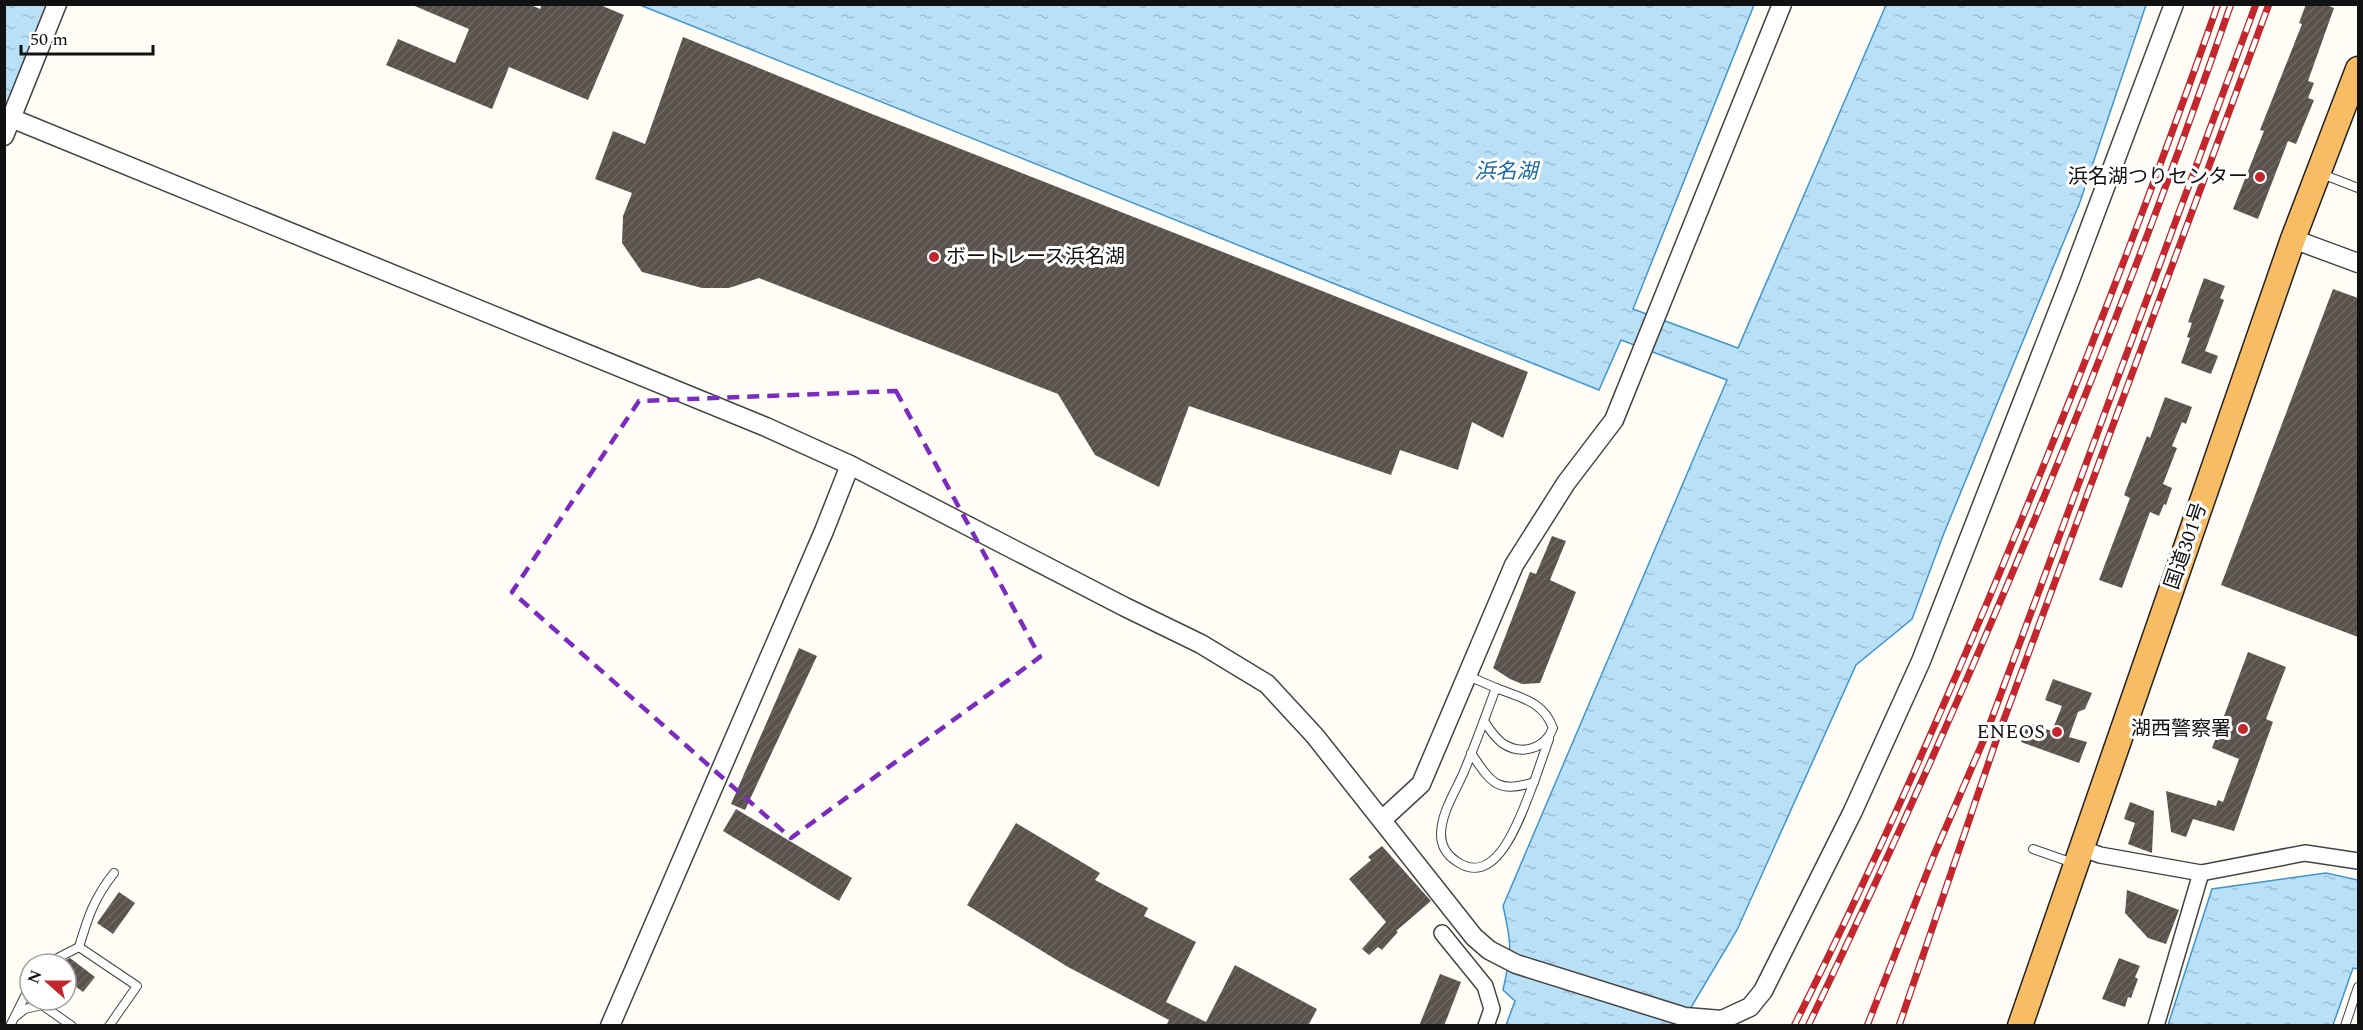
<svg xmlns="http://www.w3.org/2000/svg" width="2363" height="1030" viewBox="0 0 2363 1030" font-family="Spectral,'Noto Sans JP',serif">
<defs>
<pattern id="water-ripples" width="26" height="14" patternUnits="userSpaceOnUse" patternTransform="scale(1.5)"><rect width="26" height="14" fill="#b9e0f7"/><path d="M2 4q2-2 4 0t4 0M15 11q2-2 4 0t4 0" fill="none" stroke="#9ebfd3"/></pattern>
<pattern id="building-hatch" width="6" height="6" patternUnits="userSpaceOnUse" patternTransform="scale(1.5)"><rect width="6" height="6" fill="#5a524d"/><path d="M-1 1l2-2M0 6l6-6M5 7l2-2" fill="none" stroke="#6d6662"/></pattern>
</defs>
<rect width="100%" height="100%" fill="#fffdf5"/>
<g fill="url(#water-ripples)" stroke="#3f96cf" stroke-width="1.5">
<polygon points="5,5 48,5 5,113"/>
<path d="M 640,5 L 1754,5 L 1633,309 L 1738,348 L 1886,5 L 2146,5 L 2080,202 L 1944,533 L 1912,619 L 1856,665 L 1737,930 L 1680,1026 L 1506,1025 L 1515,1001 L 1503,990 C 1512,951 1512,945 1503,906 L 1727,380 L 1621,340 L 1599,390 Z"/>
<polygon points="2326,873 2358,880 2358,969 2353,968 2333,1025 2168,1025 2212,889"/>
</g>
<g fill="url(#building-hatch)">
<polygon points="410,4 529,4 540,9 542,4 598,4 624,15 588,100 509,67 492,109 386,65 398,39 455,63 469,29"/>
<polygon points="2306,4 2324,4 2334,8 2308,81 2314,83 2308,98 2314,100 2296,144 2288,141 2258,219 2233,209 2264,131 2260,130 2302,24 2299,23"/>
<polygon points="683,37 872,114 1528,372 1503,438 1472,422 1458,470 1400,450 1391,475 1189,406 1159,487 1095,455 1058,394 759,278 729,288 702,288 642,272 622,243 623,216 632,193 595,179 613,131 645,144"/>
<polygon points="2204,278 2225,286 2220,298 2224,300 2205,351 2218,356 2211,374 2181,363 2190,338 2187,337 2192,323 2188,322"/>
<polygon points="2333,289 2358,298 2358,637 2221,585"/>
<polygon points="2165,397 2192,407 2186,424 2182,422 2172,446 2177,448 2163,484 2172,488 2166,505 2164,504 2159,516 2150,512 2122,588 2099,580 2130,498 2124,495 2147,436 2150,438"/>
<polygon points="1552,536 1566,541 1550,580 1576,592 1540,683 1522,684 1510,679 1493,668 1530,572 1536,574"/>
<polygon points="799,648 817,656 745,810 731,804"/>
<polygon points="2248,652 2286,667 2266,719 2273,722 2234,831 2193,819 2186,837 2171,832 2166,791 2216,806 2218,800 2223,802 2239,759 2212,748"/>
<polygon points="2053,679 2092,693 2085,709 2078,712 2069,737 2087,742 2079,763 2021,742 2028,723 2052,731 2062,706 2045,700"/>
<polygon points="2130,802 2154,811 2152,853 2128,844 2135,823 2124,819"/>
<polygon points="736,809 852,878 839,901 723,831"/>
<polygon points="1016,823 1100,873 1095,880 1148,908 1144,916 1196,942 1166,1002 1206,1022 1235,965 1317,1009 1308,1026 1166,1026 1169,1020 1068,967 967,905"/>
<polygon points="1382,846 1431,901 1396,931 1398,932 1382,950 1378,947 1369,955 1362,949 1386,922 1349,879 1371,860 1368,857"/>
<polygon points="2127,890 2179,910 2166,944 2148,938 2125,913"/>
<polygon points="119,892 135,903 113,934 97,923"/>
<polygon points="70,958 95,977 83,992 75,986 66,999 66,960"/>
<polygon points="2119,958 2140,966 2135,977 2138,979 2131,998 2128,997 2125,1007 2102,999"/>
<polygon points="1440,974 1461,982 1444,1026 1419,1026"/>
</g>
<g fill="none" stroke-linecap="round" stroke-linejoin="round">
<defs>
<g id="service">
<polyline points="2322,174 2358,188"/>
<path d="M 1466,675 L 1496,688 C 1485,717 1475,746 1463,774 C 1455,792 1441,814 1441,834 C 1441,846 1447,855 1456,861 C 1499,892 1523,808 1534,782 C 1497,795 1490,781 1471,753"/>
<path d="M 1484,721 C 1489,729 1495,737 1502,743 C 1521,756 1545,749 1553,728 C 1543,701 1521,698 1496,688"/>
<polyline points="1534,782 1549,739"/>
<polyline points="2033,849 2073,863"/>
<path d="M 79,947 C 88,917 94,898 114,873"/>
<polyline points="46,964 79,947 137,986 109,1026"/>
<polyline points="16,1016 25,1009 42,1005 72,1026"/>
<polyline points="10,1026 30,986"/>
<polyline points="2345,1026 2358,987"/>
</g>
<g id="minor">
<polyline points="2081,848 2100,855 2201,873 2305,853 2358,861"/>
<polyline points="1442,933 1485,986 1492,1009 1486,1026"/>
<polyline points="2156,1026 2201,873"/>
</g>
<g id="tertiary">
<polyline points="11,118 766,427 850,465 1125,607 1201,644 1267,684 1315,736 1474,937 1489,950 1516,964 1685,1017 1722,1020 1750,1007 1763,991 1853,811 1921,661 2069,283 2174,4"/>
<polyline points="4,136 57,4"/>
<polyline points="2293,239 2358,263"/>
<polyline points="1383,819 1421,784 1514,565 1566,483 1614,420 1782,4"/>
<polyline points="610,1026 824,531 850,465"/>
</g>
<polyline id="trunk" points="2020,1026 2293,239 2358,69"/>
</defs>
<use href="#service" stroke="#444" stroke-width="10"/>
<use href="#minor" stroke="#444" stroke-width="18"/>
<use href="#tertiary" stroke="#444" stroke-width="21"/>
<use href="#trunk" stroke="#222" stroke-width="27"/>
<use href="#service" stroke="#fff" stroke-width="8"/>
<use href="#minor" stroke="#fff" stroke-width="15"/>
<use href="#tertiary" stroke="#fff" stroke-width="18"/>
<use href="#trunk" stroke="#f7bc64" stroke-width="24"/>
<defs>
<g id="rail">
<path d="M 1794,1026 C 1887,841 1968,653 2045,462 C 2106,311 2164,158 2218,4"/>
<path d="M 1808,1026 C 1968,693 2110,353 2231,4"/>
<polyline points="1867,1026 1934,855 1985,737 2256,4"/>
<polyline points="1899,1026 1996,741 2269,4"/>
</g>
</defs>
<use href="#rail" stroke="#c4262e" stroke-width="7"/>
<use href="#rail" stroke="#fff" stroke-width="4.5" stroke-dasharray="14" stroke-linecap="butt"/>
</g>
<path fill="none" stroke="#7b2cbf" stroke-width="4.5" stroke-dasharray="12 8" stroke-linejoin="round" d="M 896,391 L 1040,657 L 791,838 L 512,592 L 639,401 Z"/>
<g fill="#c4262e" stroke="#fff" stroke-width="2">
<circle cx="2260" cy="177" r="6"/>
<circle cx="934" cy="257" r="6"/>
<circle cx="2243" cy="729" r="6"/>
<circle cx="2057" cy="732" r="6"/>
</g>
<g text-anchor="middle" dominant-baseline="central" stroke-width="6" stroke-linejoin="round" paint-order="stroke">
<g font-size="20" fill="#111" stroke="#fff" text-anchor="end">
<text x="2248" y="177">浜名湖つりセンター</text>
<text x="946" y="257" text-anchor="start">ボートレース浜名湖</text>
<text x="2231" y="729">湖西警察署</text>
<text x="2045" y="732">ENEOS</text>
</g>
<g font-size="20" fill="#111" stroke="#fff">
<text transform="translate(2186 546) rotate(-71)">国道301号</text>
</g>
<g font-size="21" font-style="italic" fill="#1768a6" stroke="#fff">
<text x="1506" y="172">浜名湖</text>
</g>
</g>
<rect width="2363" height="1030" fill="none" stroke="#111111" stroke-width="12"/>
<g transform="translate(48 982) rotate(291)"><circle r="28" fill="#ffffff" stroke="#a0a0a0" stroke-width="1.5"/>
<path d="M0-4.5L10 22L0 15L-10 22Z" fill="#c4262e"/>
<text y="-9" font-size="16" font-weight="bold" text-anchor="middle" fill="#111111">N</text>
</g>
<path d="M21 45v9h132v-9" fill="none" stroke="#111111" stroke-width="3"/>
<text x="30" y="45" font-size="18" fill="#111111" stroke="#ffffff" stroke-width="4.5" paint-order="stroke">50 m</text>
</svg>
